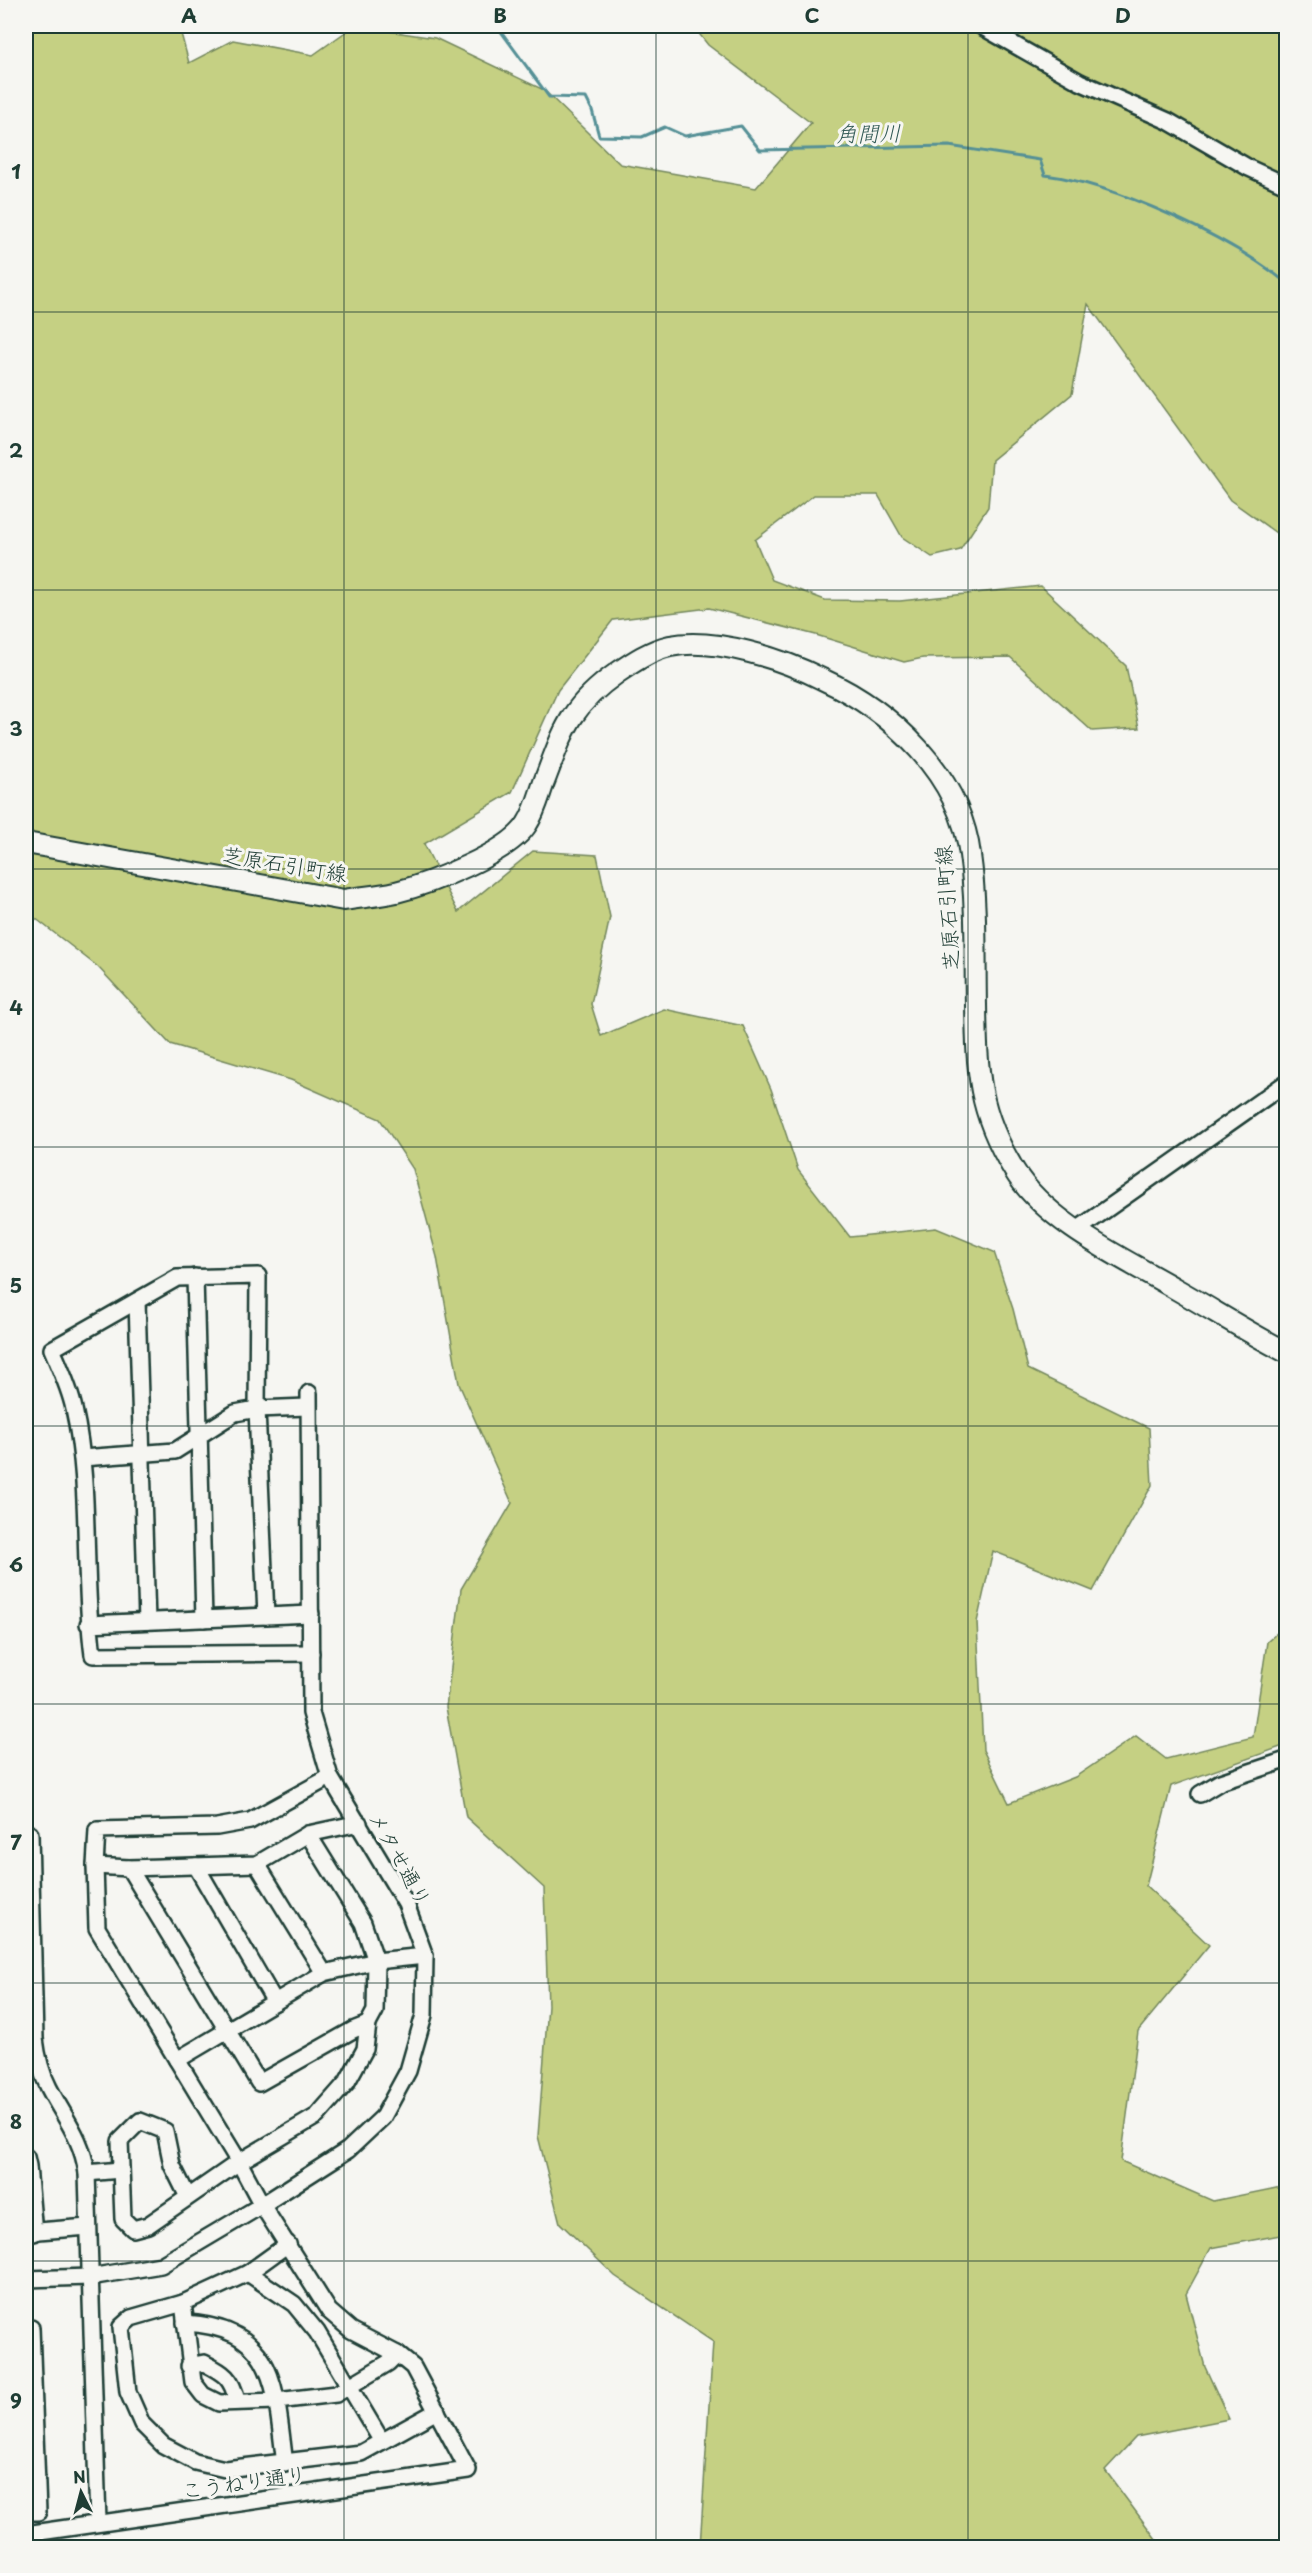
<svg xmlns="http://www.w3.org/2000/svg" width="1312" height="2573" viewBox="0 0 1312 2573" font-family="'Playpen Sans','Klee One',sans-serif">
<rect width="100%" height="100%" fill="#f6f6f2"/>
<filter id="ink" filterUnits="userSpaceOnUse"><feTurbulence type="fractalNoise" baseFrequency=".0167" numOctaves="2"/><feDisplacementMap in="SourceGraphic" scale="12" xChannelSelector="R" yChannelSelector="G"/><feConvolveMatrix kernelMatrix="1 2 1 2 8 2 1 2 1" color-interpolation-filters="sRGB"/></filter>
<g filter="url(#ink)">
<polygon fill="#c5d083" stroke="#72865c" stroke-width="1.5" points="26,26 179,26 189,63 233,40 313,55 354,26 435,38 544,90 620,164 756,188 811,123 708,45 693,26 1286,26 1286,540 1230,500 1088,304 1072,394 992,460 988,507 960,550 932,557 902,537 878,495 814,495 755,540 772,580 825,600 900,601 1041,586 1126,666 1139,728 1092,731 1010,657 923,658 904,662 816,635 709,608 613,620 558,690 512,792 424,844 458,912 533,851 597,855 610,917 591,1004 601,1036 664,1009 743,1026 771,1089 798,1170 850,1237 936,1228 994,1252 1013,1309 1028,1369 1149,1428 1152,1485 1093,1591 993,1551 977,1622 983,1750 1009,1803 1075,1777 1136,1736 1166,1759 1253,1737 1267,1642 1286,1625 1286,1745 1171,1786 1146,1886 1209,1945 1138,2031 1121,2161 1213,2201 1286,2186 1286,2234 1211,2248 1186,2294 1205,2367 1229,2419 1136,2437 1105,2470 1162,2547 700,2547 713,2342 615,2276 560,2223 538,2136 548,2006 544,1888 466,1817 446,1707 461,1589 512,1503 459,1384 437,1257 413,1169 380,1119 291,1080 170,1044 98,967 26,911"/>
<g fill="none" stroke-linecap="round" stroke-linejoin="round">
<path stroke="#559096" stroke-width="3" d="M 497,26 L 549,97 L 586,98 L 592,110 L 599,136 L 642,137 L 665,127 L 685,136 L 741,126 L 760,150 L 949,146 L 1040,160 L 1045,175 C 1115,184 1229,237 1284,281"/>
<defs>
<g id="minor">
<polyline points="981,26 1080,82 1168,121 1249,168 1286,185"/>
<polyline points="1077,1230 1286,1083"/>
<polyline points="195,1277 204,1619"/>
<polyline points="137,1301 147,1621"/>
<polyline points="82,1458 175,1451 235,1413 257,1409 307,1407"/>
<polyline points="266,1616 311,1614"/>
<path d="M 88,1624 L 266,1616 L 257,1409 L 258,1276 L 177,1278 L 52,1349 C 60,1368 70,1389 74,1409 C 92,1489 82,1574 93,1655 L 311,1653"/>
<polyline points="1200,1794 1220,1782 1286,1760"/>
<path d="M 26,1834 L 30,1834 L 35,2039 C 37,2056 41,2073 49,2088 C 65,2119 82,2138 87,2173 L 98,2522"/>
<polyline points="257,1864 324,1973"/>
<polyline points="95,1866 129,1868 257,1864 308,1834 359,1823"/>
<polyline points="196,1866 275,2002"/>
<polyline points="129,1868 259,2083 353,2030 368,2024"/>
<polyline points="177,2060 324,1973 376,1961 425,1956"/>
<polyline points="26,2157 28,2166 34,2233"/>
<polyline points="87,2173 120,2170"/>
<polyline points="188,2197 172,2165 165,2131 140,2121 120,2141 123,2219 133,2229 148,2225 239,2162 317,2116 347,2082 365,2049 368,2024 375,2011 376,1961 363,1923 308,1834"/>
<polyline points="26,2232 88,2227"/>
<polyline points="288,2244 248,2273 183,2303 131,2318 121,2327 128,2392 142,2424 163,2445 195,2462 225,2469 361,2453 437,2411"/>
<polyline points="248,2273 294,2304 317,2332 381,2440"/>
<polyline points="26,2279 90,2277 161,2265 262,2205 348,2150 383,2117 408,2071 424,2015 425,1956 406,1904 330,1777 311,1713 309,1393"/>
<polyline points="183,2303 193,2382 203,2395 219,2403 277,2401 336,2394 388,2363 397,2354"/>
<path d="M 185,2323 C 278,2328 275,2389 285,2464"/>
<polyline points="26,2328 31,2328 38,2512 26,2512"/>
<path d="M 189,2366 L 204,2363 C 224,2373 232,2378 237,2401"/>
<polyline points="26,2534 468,2470 413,2367 397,2354 351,2330 329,2311 262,2205 239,2162 97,1928 95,1866 97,1830 217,1827 250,1821 330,1777"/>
</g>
<path id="major" d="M 26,843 L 344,900 C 361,897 379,896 396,892 C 429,884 509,853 527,824 C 535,812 539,796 544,782 C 564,730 569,707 617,673 C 633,662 651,650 670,646 C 715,637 782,659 822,679 C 892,711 960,775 970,855 C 977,904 975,956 976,1005 C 977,1072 978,1111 1014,1170 C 1046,1223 1123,1258 1176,1289 C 1213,1310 1249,1333 1286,1352"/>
</defs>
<use href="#minor" stroke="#1f3d34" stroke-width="20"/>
<use href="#major" stroke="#1f3d34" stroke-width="24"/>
<use href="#minor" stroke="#f6f6f2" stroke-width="15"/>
<use href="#major" stroke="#f6f6f2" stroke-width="20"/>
</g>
</g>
<path fill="none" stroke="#1f3d34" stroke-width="1.5" stroke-opacity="0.55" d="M 344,26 L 344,2548M 656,26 L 656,2548M 968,26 L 968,2548M 26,312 L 1286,312M 26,590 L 1286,590M 26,869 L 1286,869M 26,1147 L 1286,1147M 26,1426 L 1286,1426M 26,1704 L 1286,1704M 26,1983 L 1286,1983M 26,2261 L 1286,2261"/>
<g text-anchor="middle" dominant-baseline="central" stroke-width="6" stroke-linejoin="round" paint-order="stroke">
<g font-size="21" fill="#1f3d34" stroke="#f6f6f2">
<text transform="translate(285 863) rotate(9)">芝原石引町線</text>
<text transform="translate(946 908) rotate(-94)">芝原石引町線</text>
<text transform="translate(401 1858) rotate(61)">メタせ通り</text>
<text transform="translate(244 2481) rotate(-8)">こうねり通り</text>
</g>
<g font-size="22" font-style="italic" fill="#315955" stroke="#f6f6f2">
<text transform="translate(868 132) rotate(-1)">角間川</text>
</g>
</g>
<rect width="1312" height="2573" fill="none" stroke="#f6f6f2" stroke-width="66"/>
<g transform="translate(81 2492) rotate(354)" stroke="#f6f6f2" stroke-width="4.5" paint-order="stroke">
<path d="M0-4.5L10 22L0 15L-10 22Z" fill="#1f3d34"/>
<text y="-9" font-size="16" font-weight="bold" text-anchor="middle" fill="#1f3d34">N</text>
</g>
<rect x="33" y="33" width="1246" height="2507" fill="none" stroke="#1f3d34" stroke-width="2"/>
<g font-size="20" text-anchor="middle" font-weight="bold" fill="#1f3d34">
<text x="189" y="23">A</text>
<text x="500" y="23">B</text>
<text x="812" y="23">C</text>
<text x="1123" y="23">D</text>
<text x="16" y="179">1</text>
<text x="16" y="458">2</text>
<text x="16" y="736">3</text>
<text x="16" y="1015">4</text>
<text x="16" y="1293">5</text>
<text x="16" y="1572">6</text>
<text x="16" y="1850">7</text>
<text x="16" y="2129">8</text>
<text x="16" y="2408">9</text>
</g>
</svg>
